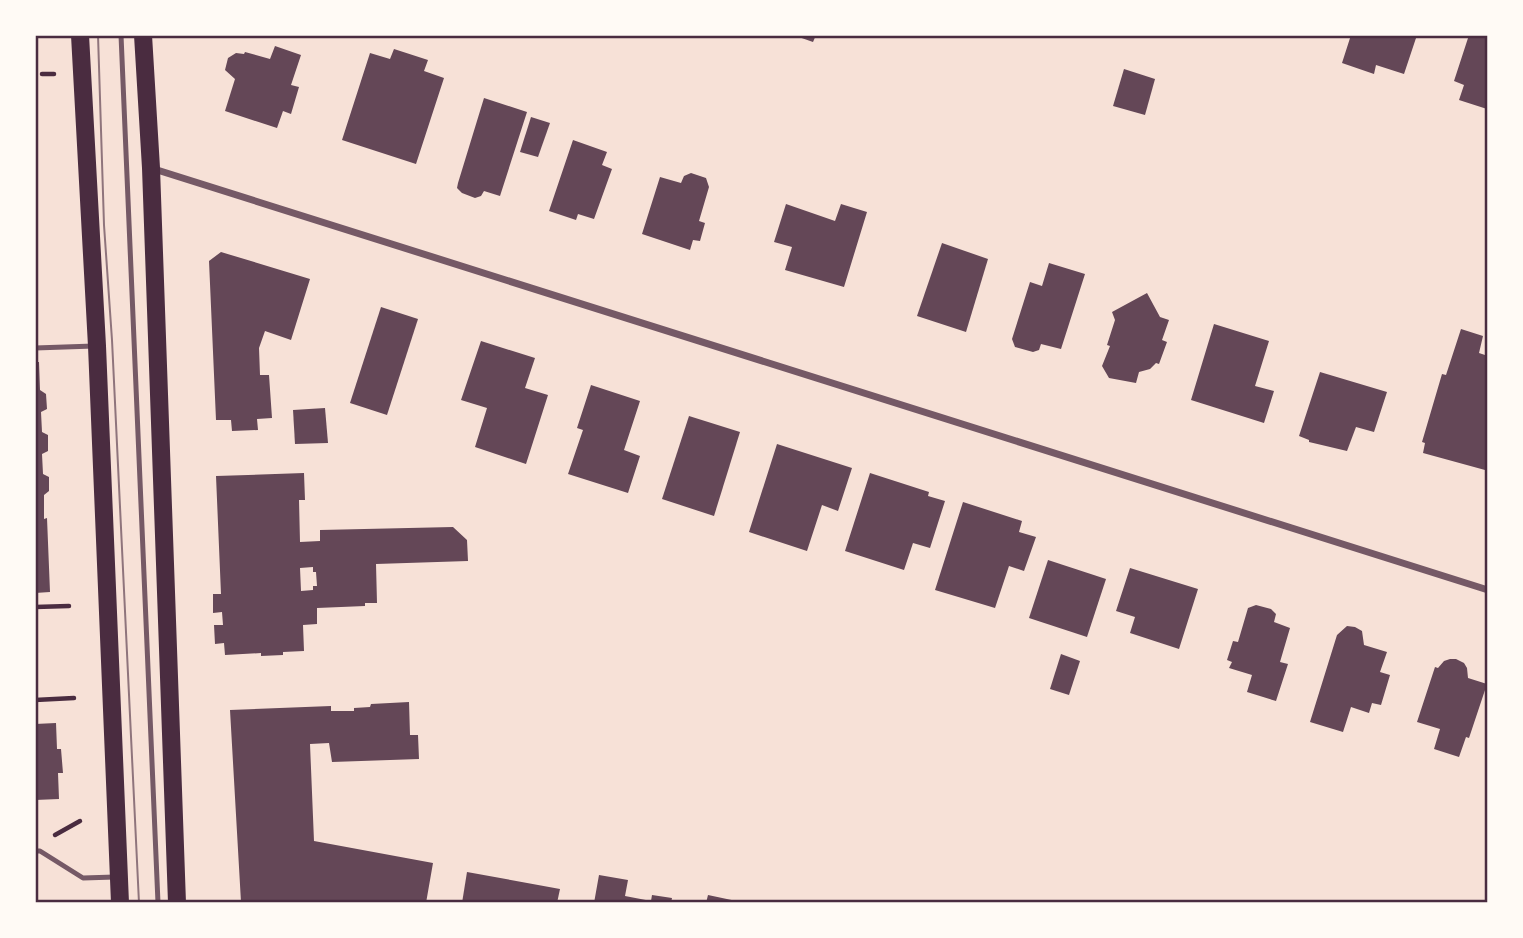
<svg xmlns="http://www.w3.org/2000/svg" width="1523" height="938" viewBox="0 0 1523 938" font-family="'PT Serif',serif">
<rect width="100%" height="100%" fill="#f7e1d7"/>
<g fill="#644757" fill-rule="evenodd">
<polygon points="793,35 816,35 813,42"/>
<polygon points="1351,35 1417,35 1404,74 1376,65 1374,74 1342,63"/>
<polygon points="1469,35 1488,35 1487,109 1459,100 1464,85 1454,81"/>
<polygon points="275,46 301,55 291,85 299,87 291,114 283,111 277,128 225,111 235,79 225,70 228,58 236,53 244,54 245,52 270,59"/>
<polygon points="394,49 428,60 424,71 444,78 416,164 342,140 370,53 390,59"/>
<polygon points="1124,69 1155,79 1145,115 1113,106"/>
<polygon points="484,98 527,112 500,196 484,191 481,196 475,198 462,193 457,188 458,183"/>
<polygon points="531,117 550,123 538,157 520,152"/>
<polygon points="573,140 607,152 602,165 612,169 594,219 578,214 576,220 549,211"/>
<polygon points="691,173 706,178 709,187 699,221 705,223 700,241 693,240 690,250 642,234 660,177 681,183 684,176"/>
<polygon points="786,204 835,221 841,204 867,212 844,287 785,270 792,247 774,242"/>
<polygon points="942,243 988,259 966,332 917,316"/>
<polygon points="221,252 310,279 291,340 265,331 259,348 260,375 269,375 272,418 257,419 258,430 232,431 231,420 216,420 209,261"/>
<polygon points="1049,263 1085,274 1061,349 1041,344 1039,350 1033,352 1015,347 1012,339 1030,282 1042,286"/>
<polygon points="1147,293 1160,317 1169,320 1162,340 1167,342 1159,364 1156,363 1150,369 1139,372 1136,383 1109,378 1102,366 1110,346 1107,345 1115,320 1112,312"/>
<polygon points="381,307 418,319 387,415 350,403"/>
<polygon points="1214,324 1269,341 1255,386 1274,391 1264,423 1191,400"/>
<polygon points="1461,329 1483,336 1479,353 1488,356 1488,461 1485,470 1423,453 1425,443 1422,442 1442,374 1446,375"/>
<polygon points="481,341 535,358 525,388 548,395 526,464 475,447 487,408 461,400"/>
<polygon points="35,362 39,362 40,390 46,394 47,409 41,412 42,432 48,435 48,451 42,454 43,474 49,477 49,491 44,495 44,519 47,518 50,592 35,593"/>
<polygon points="1320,372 1387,392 1374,432 1356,427 1347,451 1309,442 1309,440 1299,436"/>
<polygon points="591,385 640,401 624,450 640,456 628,493 568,474 583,430 577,428"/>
<polygon points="325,408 328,443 295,444 293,410"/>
<polygon points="689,416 740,432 714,516 662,499"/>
<polygon points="777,444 852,468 838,511 822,505 807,551 749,532"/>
<path d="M 304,473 L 305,500 L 299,500 L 300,542 L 320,541 L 320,530 L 453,527 L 467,540 L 468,561 L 376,564 L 377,603 L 365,603 L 365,606 L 317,608 L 317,624 L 303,625 L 304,651 L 283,652 L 283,655 L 261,656 L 261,653 L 225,655 L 224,643 L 215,644 L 214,625 L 223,625 L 222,612 L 213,613 L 213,594 L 221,594 L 216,476 ZM 313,567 L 313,572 L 316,572 L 317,586 L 313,586 L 313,590 L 301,591 L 300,568 Z"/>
<polygon points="870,473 929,492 928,496 945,501 930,548 913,543 904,570 845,551"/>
<polygon points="963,502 1022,521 1019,532 1036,537 1024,571 1009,566 995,608 935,590"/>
<polygon points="1048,560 1106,579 1087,637 1029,618"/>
<polygon points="1130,568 1198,589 1179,649 1130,633 1135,617 1116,611"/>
<polygon points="1256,605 1271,609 1276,614 1274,622 1290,628 1280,662 1288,664 1276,701 1247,692 1252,675 1229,668 1232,662 1227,660 1233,641 1238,642 1248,608"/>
<polygon points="1347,626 1355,627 1362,631 1364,645 1387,652 1380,672 1390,675 1381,705 1372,703 1369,713 1351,707 1343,732 1310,722 1337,635"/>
<polygon points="1061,654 1080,661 1069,695 1050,689"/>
<polygon points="1450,659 1456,659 1464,663 1467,668 1468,678 1487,684 1469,738 1466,737 1459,757 1434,749 1440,729 1417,722 1435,667 1438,668 1444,661"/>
<polygon points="409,702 410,735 418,735 419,759 332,762 329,743 310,744 314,841 433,863 426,903 241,902 230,710 331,706 331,711 354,711 354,708 370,707 371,704"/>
<polygon points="56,723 57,749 61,749 63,773 58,773 59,799 35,800 35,724"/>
<polygon points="467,872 560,889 557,903 462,903"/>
<polygon points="599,875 628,880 625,896 651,901 652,895 672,898 671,903 594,903"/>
<polygon points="708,895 741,902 740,903 706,903"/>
</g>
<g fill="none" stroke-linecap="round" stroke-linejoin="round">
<g stroke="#4a2c40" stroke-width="4.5">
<polyline points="42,74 54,74"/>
<polyline points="35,607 69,606"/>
<polyline points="35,700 74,698"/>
<polyline points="55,835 80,821"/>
</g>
<g stroke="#755966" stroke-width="5">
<polyline points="121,35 158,903"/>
<polyline points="35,348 94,346"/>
<polyline points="35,851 40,851 83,878 115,877"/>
</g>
<polyline stroke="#755966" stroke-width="7" points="154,169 1488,590"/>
<g stroke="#4a2c40" stroke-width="18">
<polyline points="80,35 97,346 120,903"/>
<polyline points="143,35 151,168 177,903"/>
</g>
<polyline stroke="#8f747c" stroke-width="2" points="98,35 104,225 112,340 139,903"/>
</g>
<rect width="1523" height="938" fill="none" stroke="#fffaf5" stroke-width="74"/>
<rect x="37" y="37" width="1449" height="864" fill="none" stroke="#4a2c40" stroke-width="2.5"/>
</svg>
